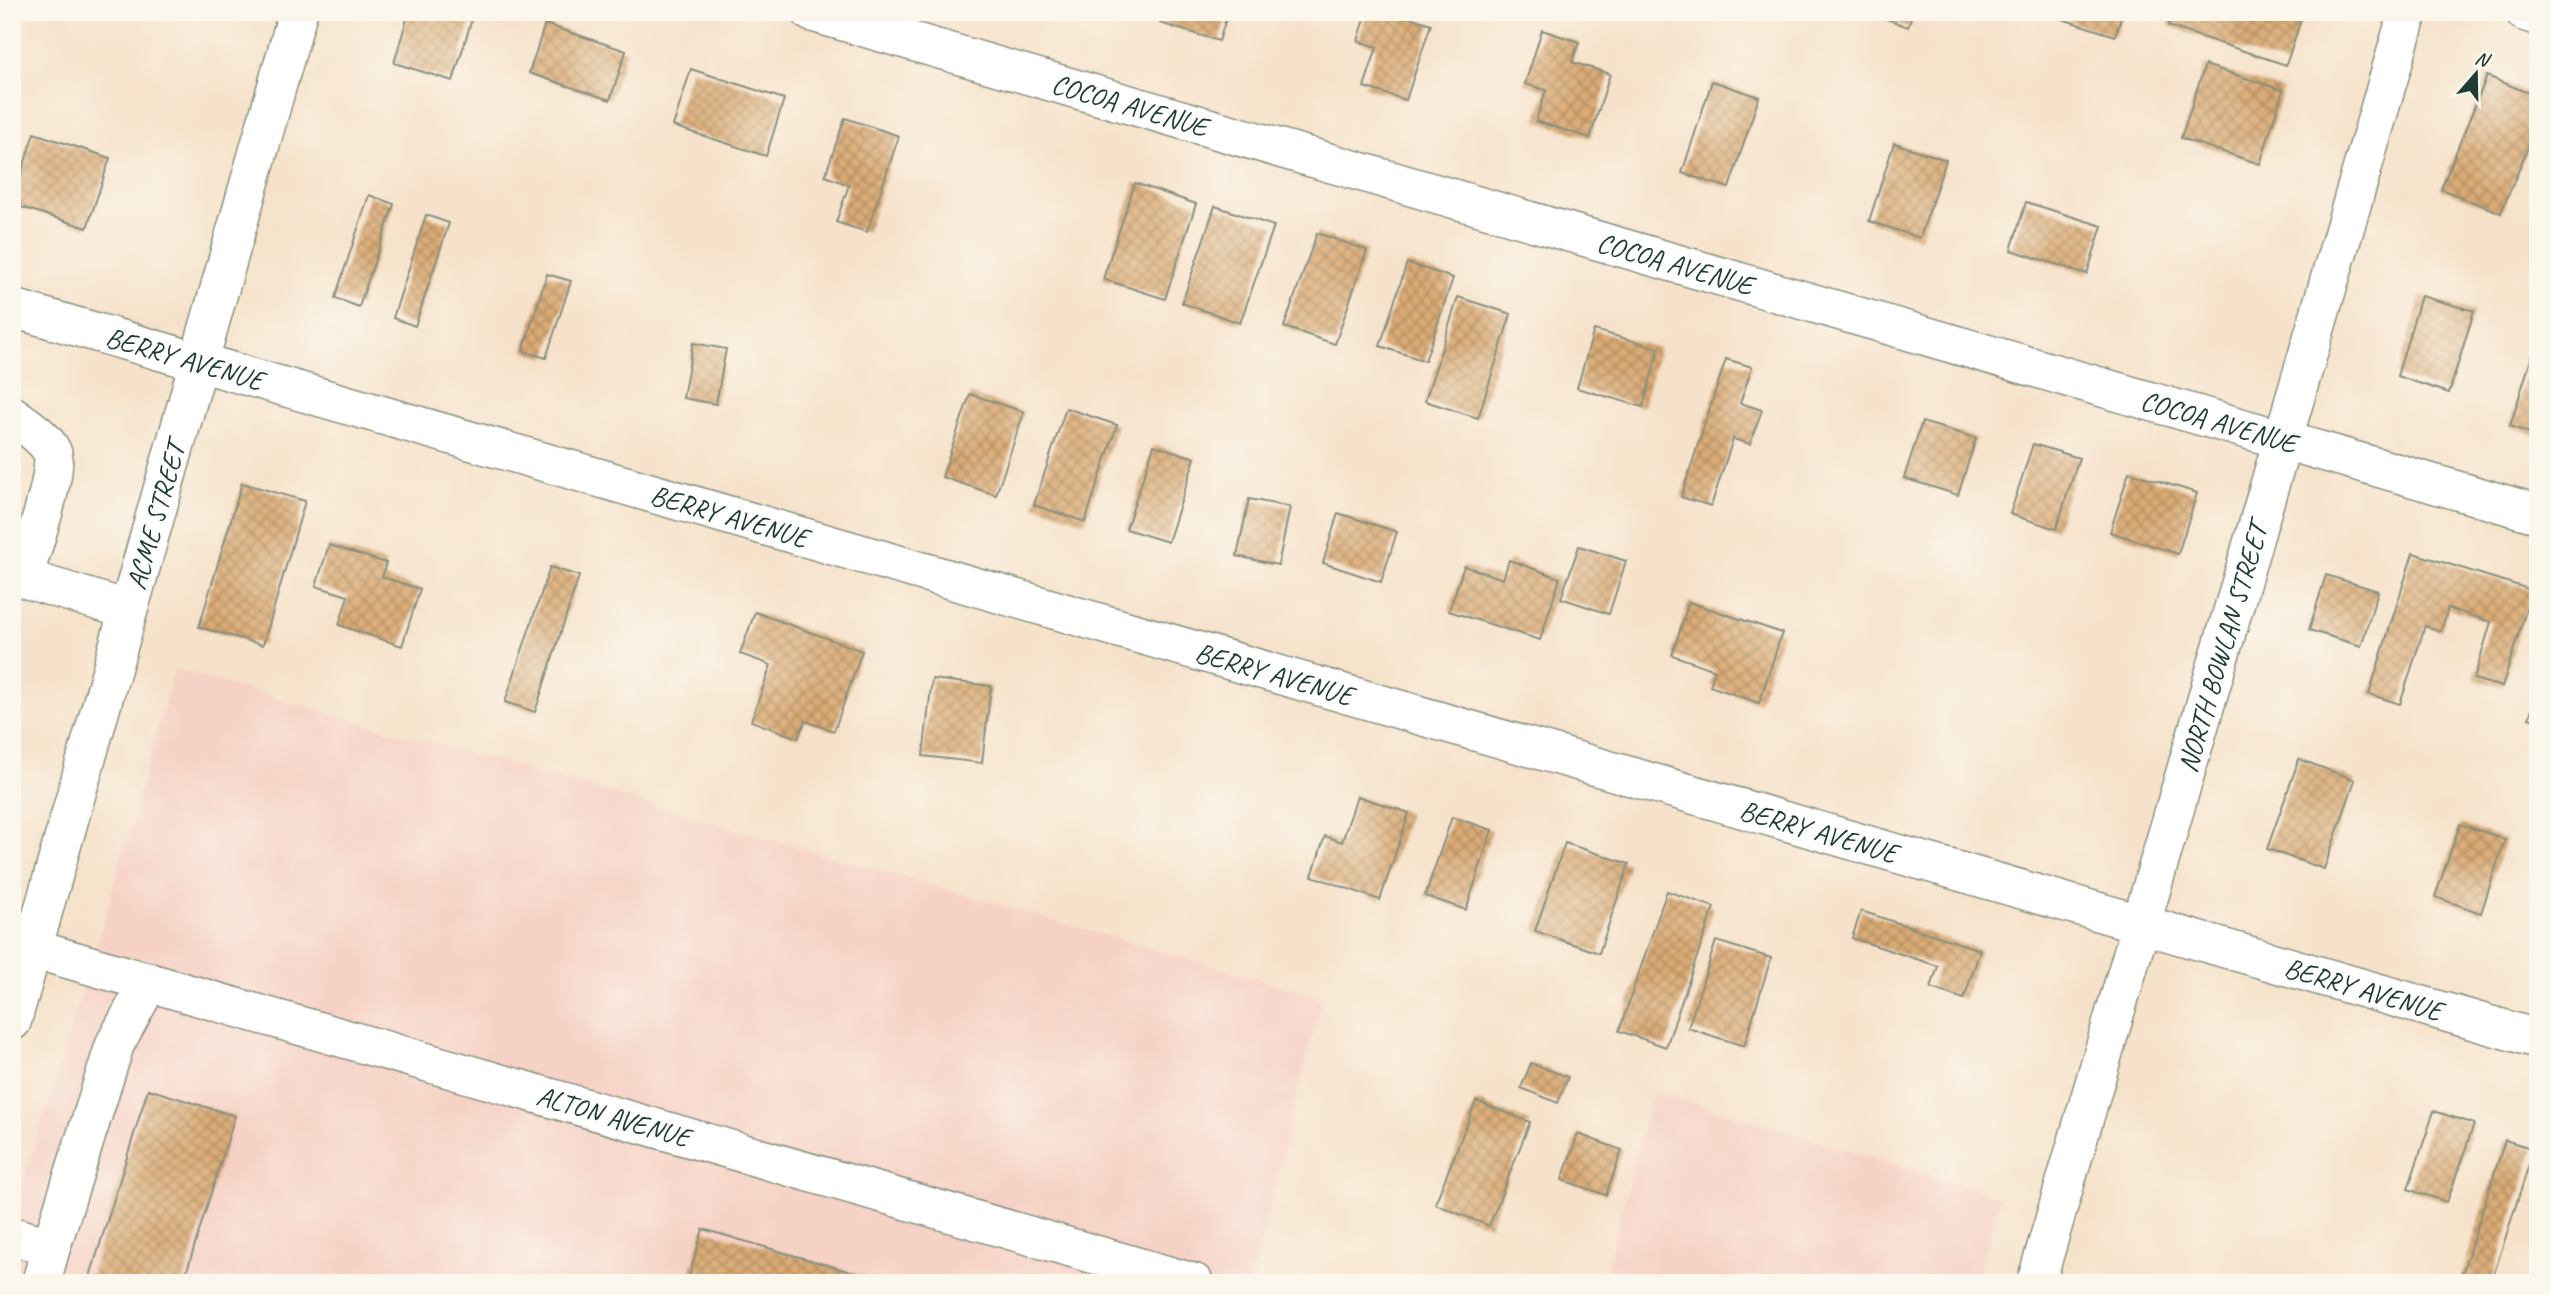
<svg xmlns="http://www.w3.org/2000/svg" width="2550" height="1295" viewBox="0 0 2550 1295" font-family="Caveat,sans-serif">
<defs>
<pattern id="building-cross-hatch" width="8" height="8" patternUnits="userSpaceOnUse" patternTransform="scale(1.75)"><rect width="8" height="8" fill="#dbab75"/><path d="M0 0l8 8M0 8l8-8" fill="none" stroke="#b18c61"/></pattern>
</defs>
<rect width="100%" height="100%" fill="#fbf7ec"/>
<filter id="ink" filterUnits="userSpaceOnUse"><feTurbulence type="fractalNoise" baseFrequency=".0143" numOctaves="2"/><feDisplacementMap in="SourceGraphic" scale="14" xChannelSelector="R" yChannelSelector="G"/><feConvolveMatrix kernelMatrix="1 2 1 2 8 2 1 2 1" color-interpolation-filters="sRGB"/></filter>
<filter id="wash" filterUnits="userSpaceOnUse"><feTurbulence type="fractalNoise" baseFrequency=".00686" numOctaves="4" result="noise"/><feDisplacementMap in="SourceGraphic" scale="28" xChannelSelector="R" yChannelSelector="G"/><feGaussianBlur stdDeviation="1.57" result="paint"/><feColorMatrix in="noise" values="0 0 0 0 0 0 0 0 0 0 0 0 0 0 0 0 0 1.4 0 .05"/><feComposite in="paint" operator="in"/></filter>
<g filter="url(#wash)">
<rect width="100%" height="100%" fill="#f6e2ca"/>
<g fill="#f6d1c5">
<polygon points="174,669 1322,997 1250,1283 12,1283 12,1221 104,920"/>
<polygon points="1653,1091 2001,1197 1975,1283 1603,1283"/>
</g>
<g id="blocks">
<g fill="url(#building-cross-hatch)">
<polygon points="409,12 474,12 453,81 394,63"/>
<polygon points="1163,12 1228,12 1219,41 1160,23"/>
<polygon points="1367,12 1393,12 1431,24 1406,100 1364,87 1377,47 1358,41"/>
<polygon points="1883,12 1913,12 1908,27 1881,17"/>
<polygon points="2040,12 2123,12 2115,36"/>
<polygon points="2172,12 2300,12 2303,13 2286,65 2168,26"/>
<polygon points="545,24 626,51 610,100 529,73"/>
<polygon points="1542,30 1579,42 1572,62 1610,74 1590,138 1536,121 1546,90 1525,84"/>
<polygon points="2205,65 2283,90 2260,164 2181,138"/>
<polygon points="691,69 784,99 766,156 673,126"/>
<polygon points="2487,76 2538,97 2538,123 2501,213 2441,189"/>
<polygon points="1712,81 1759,97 1729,188 1682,173"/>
<polygon points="845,118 899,136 867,232 836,222 849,185 825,176"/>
<polygon points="34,133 110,158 87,228 12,204"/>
<polygon points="1894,143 1946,160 1920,238 1869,221"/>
<polygon points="1135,183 1196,204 1165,299 1103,279"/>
<polygon points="369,195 394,204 359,307 335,298"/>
<polygon points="2026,202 2102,226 2087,274 2011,250"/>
<polygon points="1215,206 1274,226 1240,323 1182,303"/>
<polygon points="426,215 449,223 415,326 393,318"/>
<polygon points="1317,233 1367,250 1335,344 1284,327"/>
<polygon points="1407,263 1453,278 1425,361 1380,346"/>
<polygon points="547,274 571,281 546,358 523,351"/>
<polygon points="2421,296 2474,311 2449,393 2397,376"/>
<polygon points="1458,297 1511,314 1478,418 1425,401"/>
<polygon points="1594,330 1659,348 1643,407 1577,388"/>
<polygon points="2537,340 2538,340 2538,436 2510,426"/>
<polygon points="693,343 726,349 716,404 683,398"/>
<polygon points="1726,359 1752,367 1740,403 1762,410 1750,444 1733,439 1711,506 1681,497"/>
<polygon points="970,394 1024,412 996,495 942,477"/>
<polygon points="1066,408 1117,425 1085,522 1034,505"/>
<polygon points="1922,422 1976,438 1958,495 1904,478"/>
<polygon points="2033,444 2079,458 2056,529 2010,514"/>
<polygon points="1154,445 1195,458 1168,542 1126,529"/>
<polygon points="2129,472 2197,493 2178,554 2110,532"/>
<polygon points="242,483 305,501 263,645 199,627"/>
<polygon points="1249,499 1290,507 1278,565 1237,556"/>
<polygon points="1338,513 1397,532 1381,582 1323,563"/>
<polygon points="329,545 386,563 382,577 420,589 402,646 339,625 348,596 316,586"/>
<polygon points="1579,546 1626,561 1609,614 1561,598"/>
<polygon points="2413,553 2532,590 2502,687 2474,679 2491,622 2448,608 2441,631 2425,626 2400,704 2369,694"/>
<polygon points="1509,560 1560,578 1540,640 1449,611 1464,566 1503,579"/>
<polygon points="550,567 579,576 535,712 505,702"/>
<polygon points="2326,575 2378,591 2361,646 2309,630"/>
<polygon points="1689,602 1782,633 1759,703 1710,686 1715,670 1672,655"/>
<polygon points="755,612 862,651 834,731 805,721 798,738 751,721 771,665 740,654"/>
<polygon points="932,679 991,686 982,763 923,756"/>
<polygon points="2537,693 2538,693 2538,721 2529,718"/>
<polygon points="2299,759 2355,780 2324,869 2267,849"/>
<polygon points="1357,796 1409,813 1380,900 1312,876 1325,836 1342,842"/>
<polygon points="1452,817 1492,830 1466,910 1425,896"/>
<polygon points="2460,824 2505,839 2481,913 2435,897"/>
<polygon points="1565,843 1629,864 1599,953 1535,931"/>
<polygon points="1667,891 1714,907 1666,1047 1619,1031"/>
<polygon points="1861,911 1980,950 1964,999 1931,988 1938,966 1852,938"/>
<polygon points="1716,941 1771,958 1744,1046 1688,1028"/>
<polygon points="1531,1063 1568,1077 1558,1103 1521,1088"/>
<polygon points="148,1089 235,1116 183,1283 88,1283"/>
<polygon points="1476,1101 1530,1122 1489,1226 1435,1204"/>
<polygon points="2434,1111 2474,1124 2447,1202 2408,1189"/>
<polygon points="1578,1134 1622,1150 1606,1195 1562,1180"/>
<polygon points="2505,1140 2534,1149 2491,1283 2470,1283 2460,1280"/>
<polygon points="703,1229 885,1282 885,1283 687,1283"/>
</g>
</g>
</g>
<g filter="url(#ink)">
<use href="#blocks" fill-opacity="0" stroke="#8a907f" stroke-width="2"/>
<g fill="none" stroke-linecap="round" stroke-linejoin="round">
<defs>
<g id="minor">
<path id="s1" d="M 811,12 L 2538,514"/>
<polyline points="2525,12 2538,16"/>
<path id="s2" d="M 12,308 L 2538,1039"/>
<path d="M 12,415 C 25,425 45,437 52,452 C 60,469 30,555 23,578 L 128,610"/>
<path id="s3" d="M 33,949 L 1194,1283"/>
<path id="s4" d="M 12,1021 L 298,12"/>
<polyline points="12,1236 51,1247 41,1283"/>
<polyline points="51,1247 115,1044 149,982"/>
<path id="s5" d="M 2036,1283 L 2408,12"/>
</g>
</defs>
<use href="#minor" stroke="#8a907f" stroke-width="41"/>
<use href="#minor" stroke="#fff" stroke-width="38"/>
</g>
</g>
<g text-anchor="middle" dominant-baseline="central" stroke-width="6" stroke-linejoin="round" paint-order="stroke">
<g font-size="28" fill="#1f3d34" stroke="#fbf7ec">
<text stroke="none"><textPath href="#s1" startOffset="332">COCOA AVENUE</textPath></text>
<text stroke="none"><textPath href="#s1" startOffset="900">COCOA AVENUE</textPath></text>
<text stroke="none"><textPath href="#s2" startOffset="180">BERRY AVENUE</textPath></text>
<text stroke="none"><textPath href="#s1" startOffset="1466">COCOA AVENUE</textPath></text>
<text stroke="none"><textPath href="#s4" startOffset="525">ACME STREET</textPath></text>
<text stroke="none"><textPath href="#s2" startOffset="747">BERRY AVENUE</textPath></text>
<text stroke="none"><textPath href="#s5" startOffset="662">NORTH BOWLAN STREET</textPath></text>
<text stroke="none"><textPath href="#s2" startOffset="1314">BERRY AVENUE</textPath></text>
<text stroke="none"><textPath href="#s2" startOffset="1881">BERRY AVENUE</textPath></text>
<text stroke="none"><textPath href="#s2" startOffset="2448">BERRY AVENUE</textPath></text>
<text stroke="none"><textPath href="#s3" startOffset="604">ALTON AVENUE</textPath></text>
</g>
</g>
<rect width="2550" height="1295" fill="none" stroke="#fbf7ec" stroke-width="42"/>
<g transform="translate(2476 74) rotate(20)" stroke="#fbf7ec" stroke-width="5" paint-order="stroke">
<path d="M0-5L12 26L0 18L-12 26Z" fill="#1f3d34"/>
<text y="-10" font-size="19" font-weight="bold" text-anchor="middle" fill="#1f3d34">N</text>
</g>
</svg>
